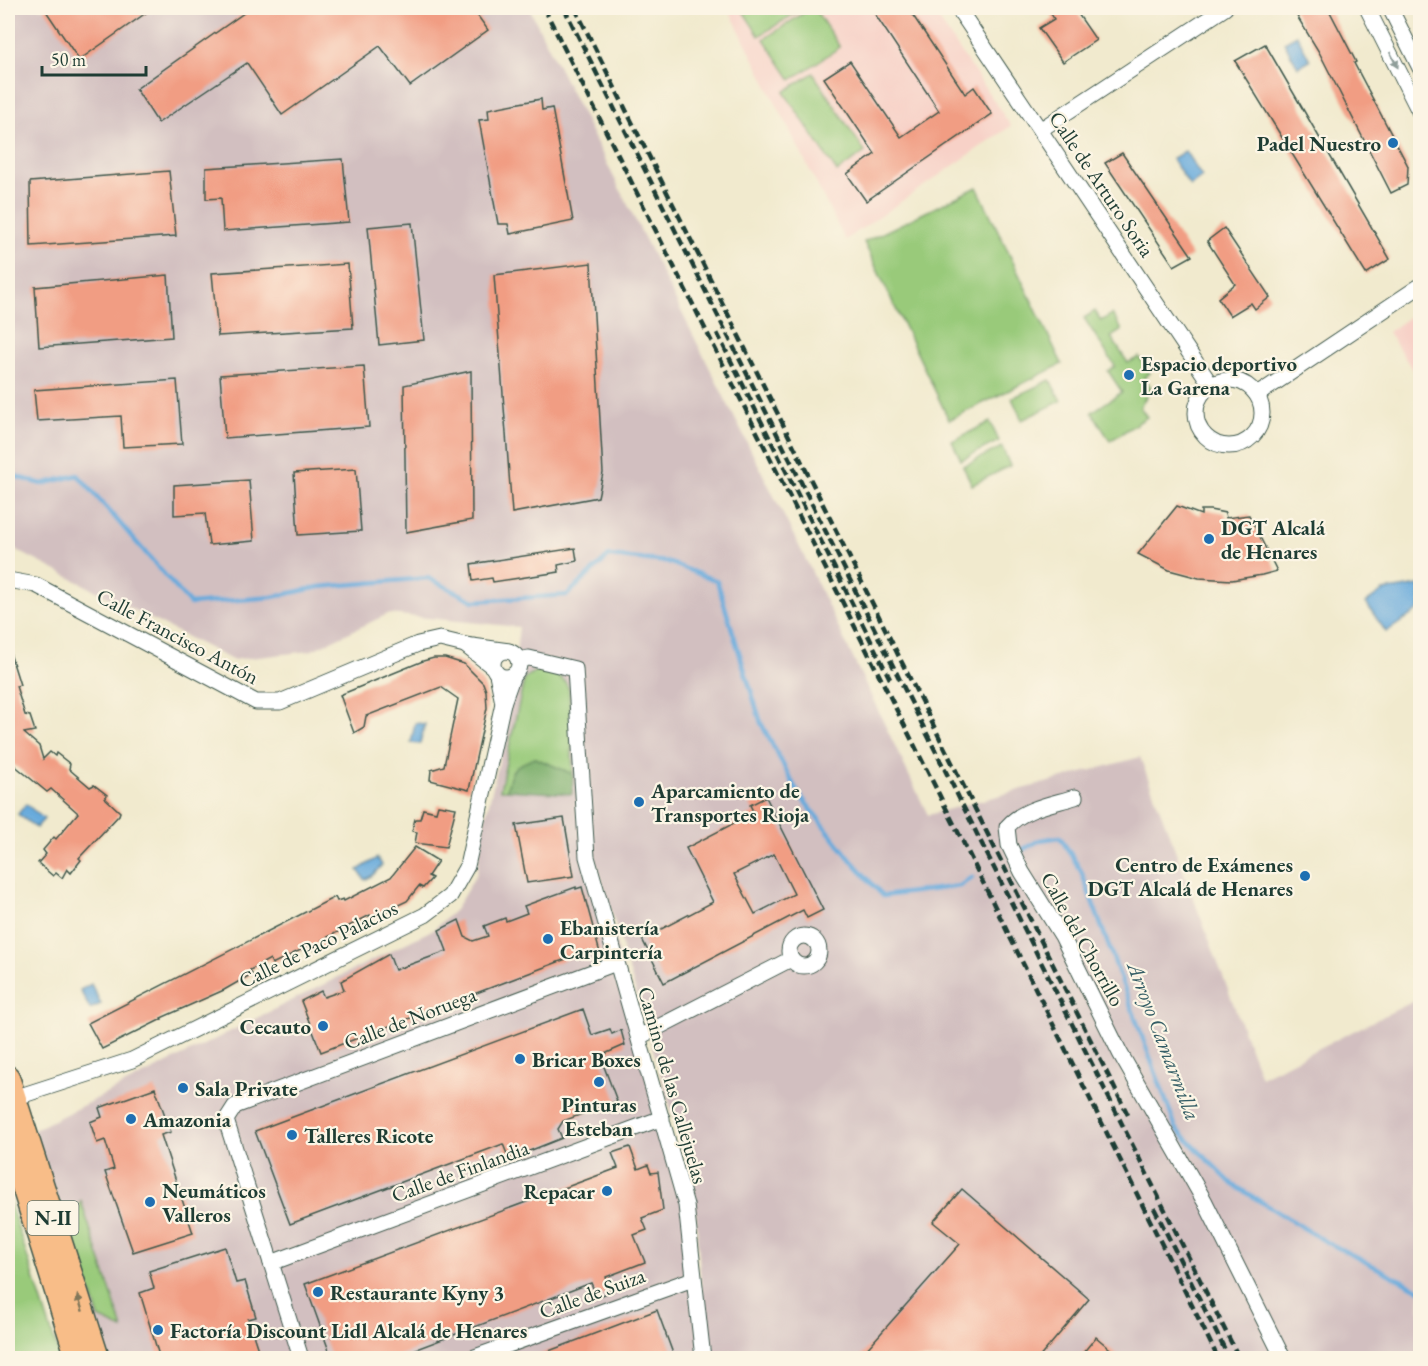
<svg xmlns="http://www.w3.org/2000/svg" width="1428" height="1366" viewBox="0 0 1428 1366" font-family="'EB Garamond',serif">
<rect width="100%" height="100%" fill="#fcf5e5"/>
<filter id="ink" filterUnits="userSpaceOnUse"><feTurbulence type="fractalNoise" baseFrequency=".0167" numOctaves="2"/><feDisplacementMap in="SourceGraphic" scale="12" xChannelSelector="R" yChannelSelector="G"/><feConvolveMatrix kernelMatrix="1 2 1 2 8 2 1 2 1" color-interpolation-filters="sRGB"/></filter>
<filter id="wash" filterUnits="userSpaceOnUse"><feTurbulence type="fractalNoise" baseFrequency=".008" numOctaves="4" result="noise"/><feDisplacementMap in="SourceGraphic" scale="24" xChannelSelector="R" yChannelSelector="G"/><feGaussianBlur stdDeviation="1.35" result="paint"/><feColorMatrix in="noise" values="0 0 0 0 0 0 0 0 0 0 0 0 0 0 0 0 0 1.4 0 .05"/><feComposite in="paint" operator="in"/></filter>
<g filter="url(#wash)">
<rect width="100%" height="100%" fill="#f1eace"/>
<g fill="#f7d1c7">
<polygon points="728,8 931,8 1011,126 845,240"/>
<polygon points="1420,313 1420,381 1388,332 1412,315"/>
</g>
<polygon fill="#d2bfc0" points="8,8 529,8 809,566 928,815 1140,757 1261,1077 1420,998 1420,1358 706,1358 694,1185 578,801 686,1205 703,1358 98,1358 26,1134 434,929 455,910 477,873 482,832 507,729 519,627 388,614 310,651 232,660 10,547 8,548"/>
<g fill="#99ca7a" stroke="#5c8457" stroke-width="1.5">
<polygon points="741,8 804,8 759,36"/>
<polygon points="811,8 814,8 840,47 791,80 764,39"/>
<polygon points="813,73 865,152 837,172 784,92"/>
<polygon points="977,187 1062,364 949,420 864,242"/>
<polygon points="1095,311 1101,321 1112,314 1122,330 1111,337 1128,363 1139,357 1150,373 1144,377 1151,388 1140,407 1147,417 1110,441 1092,412 1122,392 1108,371 1115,366 1084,318"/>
<polygon points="1050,380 1061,401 1022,420 1012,398"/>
<polygon points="990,422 999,441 961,460 952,441"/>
<polygon points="1002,447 1010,466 972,485 963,466"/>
<path d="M 536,671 C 552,672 564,675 569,690 L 573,774 L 535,758 C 514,766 511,767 507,790 L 500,790 L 523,685 L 525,678 Z"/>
<polygon points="8,1197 60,1358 8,1358"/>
<polygon points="81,1201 123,1329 99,1318 69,1224"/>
</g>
<path fill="#7aae6a" stroke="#4c764f" stroke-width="1.5" d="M 535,758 L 573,774 L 572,794 L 507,790 C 511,767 514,766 535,758 Z"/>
<g fill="#68aadc" stroke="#447488" stroke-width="1.5">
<polygon points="1297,35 1310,60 1298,67 1284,42"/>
<polygon points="1185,151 1202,177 1190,186 1172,159"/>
<polygon points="1420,585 1420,609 1386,632 1366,603 1383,591"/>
<polygon points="415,723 425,724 420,744 411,743"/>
<polygon points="26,804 44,819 36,828 18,814"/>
<polygon points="377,858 382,865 373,875 365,880 358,870"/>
<polygon points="91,984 101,1004 90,1009 80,990"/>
</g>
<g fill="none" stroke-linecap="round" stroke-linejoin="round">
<g stroke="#68aadc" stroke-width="4.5">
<polyline points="8,474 42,484 78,475 190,604 272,597 319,587 428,578 474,601 567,595 609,556 668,562 717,581 761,723 798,793 851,860 883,896 960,886 972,877"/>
<polyline points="1020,851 1040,840 1060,837 1081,871 1176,1128 1232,1184 1325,1241 1420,1290"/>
</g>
</g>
<g id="blocks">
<g fill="#f19d83" fill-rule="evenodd">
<polygon points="44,8 153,8 79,60"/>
<polygon points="251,8 472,8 488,30 410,86 380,46 282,115 247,63 158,123 136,89"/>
<polygon points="871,8 908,8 965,94 974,87 992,114 866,201 847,174 875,154 824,78 850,61 901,137 939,111"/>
<polygon points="1048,8 1074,8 1096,40 1063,62 1039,28 1054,19"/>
<polygon points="1292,8 1328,8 1356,62 1354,63 1408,166 1407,185 1391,193 1319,52"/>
<polygon points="1265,44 1390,259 1366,274 1235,61"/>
<polygon points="541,99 542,110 552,108 573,221 510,234 508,224 498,224 479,120 489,119 488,109"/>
<polygon points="1122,153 1192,256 1174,266 1105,163"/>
<polygon points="343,159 349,222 223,231 221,198 206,199 206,168"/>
<polygon points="169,171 176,236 31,246 30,182"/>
<polygon points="412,223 424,340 379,345 368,227"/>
<polygon points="1224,228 1270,297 1255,309 1251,303 1230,316 1218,298 1235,284 1207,241"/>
<polygon points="591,263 603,473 598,497 512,513 494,275"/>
<polygon points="348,264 353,328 218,336 212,273"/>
<polygon points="168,275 172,337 39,347 35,287"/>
<polygon points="364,366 369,427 225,438 220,375"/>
<polygon points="471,371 472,520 406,532 404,385"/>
<polygon points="177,380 182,444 123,447 121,416 37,421 34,390"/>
<polygon points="356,469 361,531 298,535 294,473"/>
<polygon points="249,480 254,541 209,545 205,513 174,515 174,485"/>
<polygon points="1177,506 1201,515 1201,510 1210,510 1225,513 1226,518 1249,515 1277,571 1262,575 1232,580 1199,578 1169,570 1138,554"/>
<polygon points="575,548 577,561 558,565 559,572 493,582 492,578 473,581 471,564"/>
<polygon points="8,653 10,653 20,685 16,686 25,715 30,716 35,731 24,733 39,746 43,759 50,752 55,756 56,753 70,764 69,769 90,787 94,785 107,795 105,798 120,812 119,815 79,858 81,860 71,873 67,869 62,878 56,873 53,876 38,863 46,854 43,850 54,837 56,839 78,813 51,789 47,792 8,760"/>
<polygon points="434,658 445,658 464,664 483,683 486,691 487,708 469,790 430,780 431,770 444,766 458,699 441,687 366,716 364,727 354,733 340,695 423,661"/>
<path d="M 766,797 L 823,910 L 807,918 L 803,910 L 664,983 L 642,939 L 713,902 L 686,848 L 754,813 L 750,805 ZM 774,854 L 794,894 L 755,914 L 734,874 Z"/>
<polygon points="438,805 456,808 446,847 415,843 417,832 412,831 415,819 420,819 423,809 436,812"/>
<polygon points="564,818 574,876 527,883 516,825"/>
<polygon points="415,847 438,861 428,876 432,878 423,888 419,886 407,901 371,918 370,915 322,940 325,945 314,950 311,945 272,964 270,959 250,970 252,974 224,990 161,1018 162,1019 102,1049 88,1023 335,897 337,901 343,899 344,901 391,877"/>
<polygon points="576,887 576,889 582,887 600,953 587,951 321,1052 301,1001 321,991 324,997 344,990 341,981 389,954 395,970 447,951 439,930 459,920 465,937 473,941 488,936 484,926 505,918 506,921 527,913 524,906"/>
<polygon points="583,1009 592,1035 610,1029 612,1034 621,1030 625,1045 600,1056 617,1101 563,1121 558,1129 562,1138 509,1159 503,1144 290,1224 255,1131"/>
<polygon points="155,1088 171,1132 161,1135 193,1233 133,1252 105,1172 114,1169 105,1140 97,1143 90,1122 102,1117 99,1108"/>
<polygon points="630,1147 638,1169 648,1165 651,1173 658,1172 663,1210 642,1218 647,1230 634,1235 645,1262 606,1277 610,1292 597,1297 591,1283 390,1359 332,1359 305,1284 618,1168 612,1153"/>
<polygon points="962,1189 1089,1299 1038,1359 858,1359 960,1244 933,1222"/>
<polygon points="225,1247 236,1283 245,1281 256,1317 248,1319 260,1356 251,1359 160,1359 140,1293 154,1288 149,1271"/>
<polygon points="657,1310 675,1359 533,1359 533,1357"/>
<polygon points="1096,1337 1122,1359 1078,1359"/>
</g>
</g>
</g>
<g filter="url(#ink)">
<use href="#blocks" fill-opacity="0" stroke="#3e574b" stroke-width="1.5"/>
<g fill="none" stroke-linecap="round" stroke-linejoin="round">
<defs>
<g id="minor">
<polyline points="958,8 1211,385"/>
<polyline points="1367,8 1420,113"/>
<polyline points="1390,8 1420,68"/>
<polyline points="1040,130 1225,8"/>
<circle cx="1229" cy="413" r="33"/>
<polyline points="1257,395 1420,286"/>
<polyline points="8,580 36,585 256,702 280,702 418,644 440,639 465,645"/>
<circle cx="506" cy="664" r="13"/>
<polyline points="518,660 529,658 575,669 587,857 686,1205 703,1358"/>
<polyline points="493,667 465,645 509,651"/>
<polyline points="497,674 503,703 513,675"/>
<path d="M 1075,797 C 1053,804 1023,808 1007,827 L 1009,845 L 1022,872 L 1062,936 L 1120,1053 L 1205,1202 L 1283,1358"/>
<circle cx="804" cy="951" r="15"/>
<polyline points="639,1037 791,959"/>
<polyline points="14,1098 132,1060 425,915 450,896 467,866 503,703"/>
<polyline points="271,1263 662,1118"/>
<polyline points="301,1358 226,1120 235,1106 616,963"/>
<polyline points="472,1358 693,1279"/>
</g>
<g id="primary">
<polyline points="8,1077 98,1358"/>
<polyline points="8,1139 77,1358"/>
</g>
</defs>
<use href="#minor" stroke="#3e574b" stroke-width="17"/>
<use href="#primary" stroke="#3e574b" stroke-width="25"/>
<use href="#minor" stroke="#fff" stroke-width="15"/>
<use href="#primary" stroke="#f8bd88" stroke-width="22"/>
<g stroke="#1f3d34" stroke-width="4.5" stroke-dasharray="9 4.5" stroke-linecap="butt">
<polyline points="544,8 963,842 1218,1358"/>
<polyline points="564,8 1239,1358"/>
<polyline points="575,8 1129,1117"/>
<polyline points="717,333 890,679"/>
<polyline points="1154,1208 1229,1358"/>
</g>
</g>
<defs><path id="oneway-solid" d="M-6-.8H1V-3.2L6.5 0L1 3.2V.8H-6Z" transform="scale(1.5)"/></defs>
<use fill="#8f9e9a" href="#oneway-solid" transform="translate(1394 60) rotate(63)"/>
<use fill="#81775a" href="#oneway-solid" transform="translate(80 1303) rotate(-108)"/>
</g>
<g fill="#1f6fb2" stroke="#fcf5e5" stroke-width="2">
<circle cx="1393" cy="143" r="6"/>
<circle cx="1129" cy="375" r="6"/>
<circle cx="1209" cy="539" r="6"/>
<circle cx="639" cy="802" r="6"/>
<circle cx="1305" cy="876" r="6"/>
<circle cx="548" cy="939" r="6"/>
<circle cx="323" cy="1026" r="6"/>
<circle cx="520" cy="1059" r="6"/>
<circle cx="599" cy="1082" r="6"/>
<circle cx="183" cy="1088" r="6"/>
<circle cx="131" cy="1119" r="6"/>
<circle cx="292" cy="1135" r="6"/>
<circle cx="607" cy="1191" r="6"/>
<circle cx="150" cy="1202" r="6"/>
<circle cx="318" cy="1292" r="6"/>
<circle cx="158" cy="1330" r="6"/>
</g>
<g text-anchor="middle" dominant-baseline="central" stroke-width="4.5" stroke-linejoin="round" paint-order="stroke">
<rect fill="#fcf5e5" stroke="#617469" stroke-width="1.5" x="27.5" y="1201" width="51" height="34" rx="4.5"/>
<g font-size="20" font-weight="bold" fill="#1f3d34">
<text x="53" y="1218">N-II</text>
</g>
<g font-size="21" font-weight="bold" fill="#1f3d34" stroke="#fcf5e5" text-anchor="start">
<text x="1381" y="143" text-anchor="end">Padel Nuestro</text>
<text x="1141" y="363">Espacio deportivo<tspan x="1141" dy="24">La Garena</tspan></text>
<text x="1221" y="527">DGT Alcalá<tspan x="1221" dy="24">de Henares</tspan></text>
<text x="651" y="790">Aparcamiento de<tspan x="651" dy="24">Transportes Rioja</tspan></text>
<text x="1293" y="864" text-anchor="end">Centro de Exámenes<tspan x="1293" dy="24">DGT Alcalá de Henares</tspan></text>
<text x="560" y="927">Ebanistería<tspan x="560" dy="24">Carpintería</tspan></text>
<text x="311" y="1026" text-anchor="end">Cecauto</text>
<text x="532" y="1059">Bricar Boxes</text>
<text x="195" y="1088">Sala Private</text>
<text x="599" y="1104" text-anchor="middle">Pinturas<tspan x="599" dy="24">Esteban</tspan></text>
<text x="143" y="1119">Amazonia</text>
<text x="304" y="1135">Talleres Ricote</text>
<text x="162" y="1190">Neumáticos<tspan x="162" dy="24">Valleros</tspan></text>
<text x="595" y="1191" text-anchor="end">Repacar</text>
<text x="330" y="1292">Restaurante Kyny 3</text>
<text x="170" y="1330">Factoría Discount Lidl Alcalá de Henares</text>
</g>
<g font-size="21" fill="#1f3d34" stroke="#fcf5e5">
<text transform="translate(1102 184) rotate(56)">Calle de Arturo Soria</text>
<text transform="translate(178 636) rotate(28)">Calle Francisco Antón</text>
<text transform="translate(1083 939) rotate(61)">Calle del Chorrillo</text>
<text transform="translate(318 944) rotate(-26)">Calle de Paco Palacios</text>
<text transform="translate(410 1018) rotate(-21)">Calle de Noruega</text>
<text transform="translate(673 1085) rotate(74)">Camino de las Callejuelas</text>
<text transform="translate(460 1171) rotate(-20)">Calle de Finlandia</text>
<text transform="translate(592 1293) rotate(-20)">Calle de Suiza</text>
</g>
<g font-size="22" font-style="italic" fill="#355e66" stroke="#fcf5e5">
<text transform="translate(1164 1041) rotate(69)">Arroyo Camarmilla</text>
</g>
</g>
<rect width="1428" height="1366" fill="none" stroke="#fcf5e5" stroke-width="30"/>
<path d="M42 66v9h104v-9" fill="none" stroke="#1f3d34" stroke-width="3"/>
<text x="51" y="66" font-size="18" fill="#1f3d34" stroke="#fcf5e5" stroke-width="4.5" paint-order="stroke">50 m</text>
</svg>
